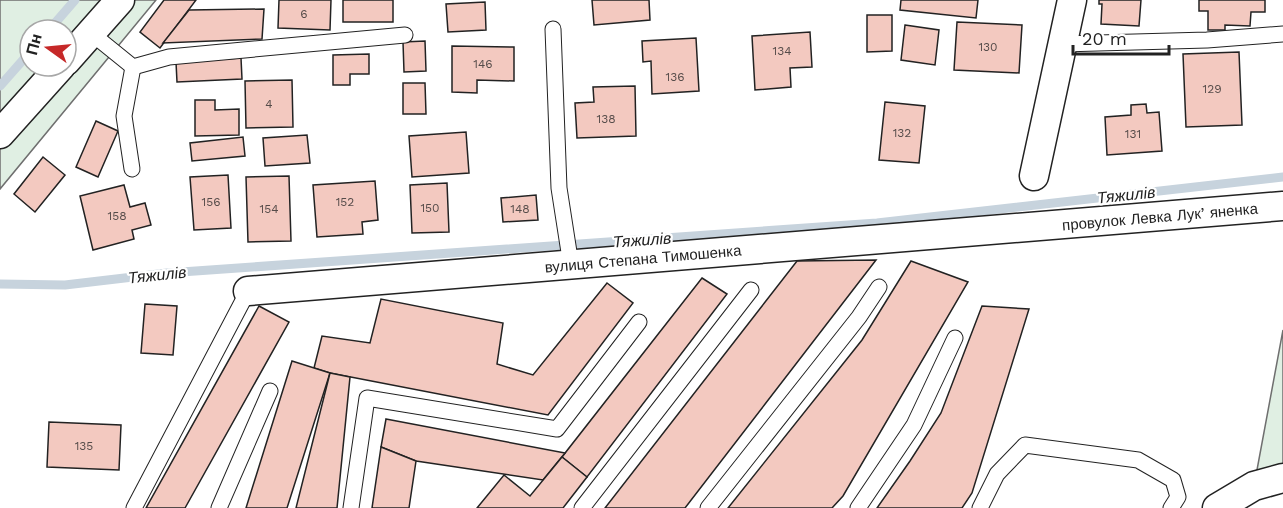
<svg xmlns="http://www.w3.org/2000/svg" width="1283" height="508" viewBox="0 0 1283 508" font-family="'Work Sans',sans-serif">
<rect width="100%" height="100%" fill="#fff"/>
<g fill="#e0efe3" stroke="#6f6f6f" stroke-width="1.5" fill-rule="evenodd">
<path d="M 0,0 L 156,0 L 0,189 ZM 30,30 L 66,30 L 66,66 L 30,66 Z"/>
<polygon points="1283,330 1283,478 1254,486"/>
</g>
<g fill="none" stroke-linecap="round" stroke-linejoin="round">
<g stroke="#c7d3dd" stroke-width="9">
<polyline points="49,30 75,0"/>
<polyline points="0,86 30,52"/>
<polyline points="0,284 65,285 167,273 877,223 1283,177"/>
</g>
</g>
<g fill="#f3c9c0" stroke="#222" stroke-width="1.5">
<polygon points="164,0 196,0 160,48 140,32"/>
<polygon points="279,0 331,0 330,30 278,28"/>
<rect x="343" y="0" width="50" height="22"/>
<polygon points="592,0 649,0 650,20 594,25"/>
<polygon points="901,0 978,0 976,18 900,10"/>
<polygon points="1099,0 1141,0 1139,26 1101,24 1102,4 1099,4"/>
<polygon points="1199,0 1265,0 1265,12 1251,12 1250,26 1225,25 1225,30 1208,30 1208,11 1199,11"/>
<polygon points="485,2 486,30 448,32 446,4"/>
<polygon points="264,9 262,39 163,43 189,10"/>
<polygon points="867,15 892,15 892,51 867,52"/>
<polygon points="957,22 1022,25 1019,73 954,70"/>
<polygon points="905,25 939,30 935,65 901,60"/>
<polygon points="810,32 812,67 790,68 791,87 755,90 752,36"/>
<polygon points="696,38 699,91 652,94 651,61 643,62 642,41"/>
<polygon points="425,41 426,71 404,72 403,42"/>
<polygon points="452,46 514,47 514,81 477,80 477,93 452,92"/>
<polygon points="1239,52 1242,125 1186,127 1183,54"/>
<polygon points="369,54 369,74 350,74 350,85 333,85 333,55"/>
<polygon points="241,58 242,79 177,82 176,62"/>
<polygon points="292,80 293,127 246,128 245,81"/>
<polygon points="403,83 425,83 426,114 403,114"/>
<polygon points="635,86 636,136 577,138 575,103 594,102 593,87"/>
<polygon points="195,100 215,100 215,110 239,109 239,135 195,136"/>
<polygon points="885,102 925,106 919,163 879,160"/>
<polygon points="1146,104 1147,113 1159,112 1162,151 1107,155 1105,117 1131,115 1131,105"/>
<polygon points="96,121 118,131 98,177 76,167"/>
<polygon points="466,132 469,173 412,177 409,136"/>
<polygon points="307,135 310,163 265,166 263,138"/>
<polygon points="243,137 245,156 192,161 190,143"/>
<polygon points="43,157 65,175 35,212 14,194"/>
<polygon points="228,175 231,228 194,230 190,177"/>
<polygon points="289,176 291,241 248,242 246,177"/>
<polygon points="375,181 378,220 362,222 363,234 317,237 313,185"/>
<polygon points="447,183 449,232 412,233 410,185"/>
<polygon points="124,185 130,207 145,203 151,225 132,230 134,239 93,250 80,196"/>
<polygon points="536,195 538,220 503,222 501,198"/>
<polygon points="876,260 685,508 605,508 797,261"/>
<polygon points="911,261 968,282 843,496 832,508 728,508 862,340"/>
<polygon points="702,278 727,294 587,477 562,457"/>
<polygon points="607,283 633,303 548,415 330,373 314,368 322,336 370,343 381,299 503,323 497,364 533,375"/>
<polygon points="145,304 177,306 173,355 141,353"/>
<polygon points="259,306 289,322 185,508 146,508"/>
<polygon points="982,306 1029,309 972,493 962,508 877,508 910,461 941,413"/>
<polygon points="292,361 330,373 287,508 246,508"/>
<polygon points="330,373 350,377 337,508 296,508"/>
<polygon points="386,419 565,453 543,480 416,461 381,447"/>
<polygon points="49,422 121,425 119,470 47,467"/>
<polygon points="381,447 416,461 409,508 372,508"/>
<polygon points="562,457 587,477 563,508 477,508 504,475 530,496"/>
</g>
<g fill="none" stroke-linecap="round" stroke-linejoin="round">
<defs>
<g id="service">
<polyline points="553,29 559,188 571,265"/>
<polyline points="91,33 133,67 169,57 405,35"/>
<polyline points="1062,44 1207,40 1283,34"/>
<polyline points="132,169 124,116 133,67"/>
<polyline points="134,508 248,291"/>
<polyline points="219,508 270,391"/>
<polyline points="351,508 367,398 557,429 639,322"/>
<polyline points="582,508 751,290"/>
<polyline points="708,508 859,317 879,287"/>
<polyline points="858,508 914,425 955,338"/>
<polyline points="980,508 997,474 1025,445 1138,460 1173,480 1178,497 1171,508"/>
</g>
<g id="minor">
<polyline points="66,61 120,0"/>
<polyline points="0,134 61,66"/>
<polyline points="1034,176 1072,0"/>
<polyline points="248,291 1283,206"/>
<polyline points="1217,508 1254,486 1283,478"/>
</g>
</defs>
<use href="#service" stroke="#222" stroke-width="17"/>
<use href="#minor" stroke="#222" stroke-width="31"/>
<use href="#service" stroke="#fff" stroke-width="15"/>
<use href="#minor" stroke="#fff" stroke-width="28"/>
</g>
<g text-anchor="middle" dominant-baseline="central" stroke-width="4.5" stroke-linejoin="round" paint-order="stroke">
<g font-size="12" fill="#564c4a">
<text x="304" y="14">6</text>
<text x="988" y="47">130</text>
<text x="782" y="51">134</text>
<text x="483" y="64">146</text>
<text x="675" y="77">136</text>
<text x="1212" y="89">129</text>
<text x="269" y="104">4</text>
<text x="606" y="119">138</text>
<text x="902" y="133">132</text>
<text x="1133" y="134">131</text>
<text x="211" y="202">156</text>
<text x="345" y="202">152</text>
<text x="430" y="208">150</text>
<text x="269" y="209">154</text>
<text x="520" y="209">148</text>
<text x="117" y="216">158</text>
<text x="84" y="446">135</text>
</g>
<g font-size="15" fill="#222" stroke="#fff">
<text transform="translate(1160 217) rotate(-5)">провулок Левка Лукʼяненка</text>
<text transform="translate(643 259) rotate(-5)">вулиця Степана Тимошенка</text>
</g>
<g font-size="16" font-style="italic" fill="#222" stroke="#fff">
<text transform="translate(1126 195) rotate(-6)">Тяжилів</text>
<text transform="translate(642 240) rotate(-4)">Тяжилів</text>
<text transform="translate(157 275) rotate(-6)">Тяжилів</text>
</g>
</g>
<g transform="translate(48 48) rotate(285)"><circle r="28" fill="#ffffff" stroke="#a7a7a7" stroke-width="1.5"/>
<path d="M0-4.5L10 22L0 15L-10 22Z" fill="#c62828"/>
<text y="-9" font-size="16" font-weight="bold" text-anchor="middle" fill="#222222">Пн</text>
</g>
<path d="M1073 45v9h96v-9" fill="none" stroke="#222222" stroke-width="3"/>
<text x="1082" y="45" font-size="18" fill="#222222" stroke="#ffffff" stroke-width="4.5" paint-order="stroke">20 m</text>
</svg>
